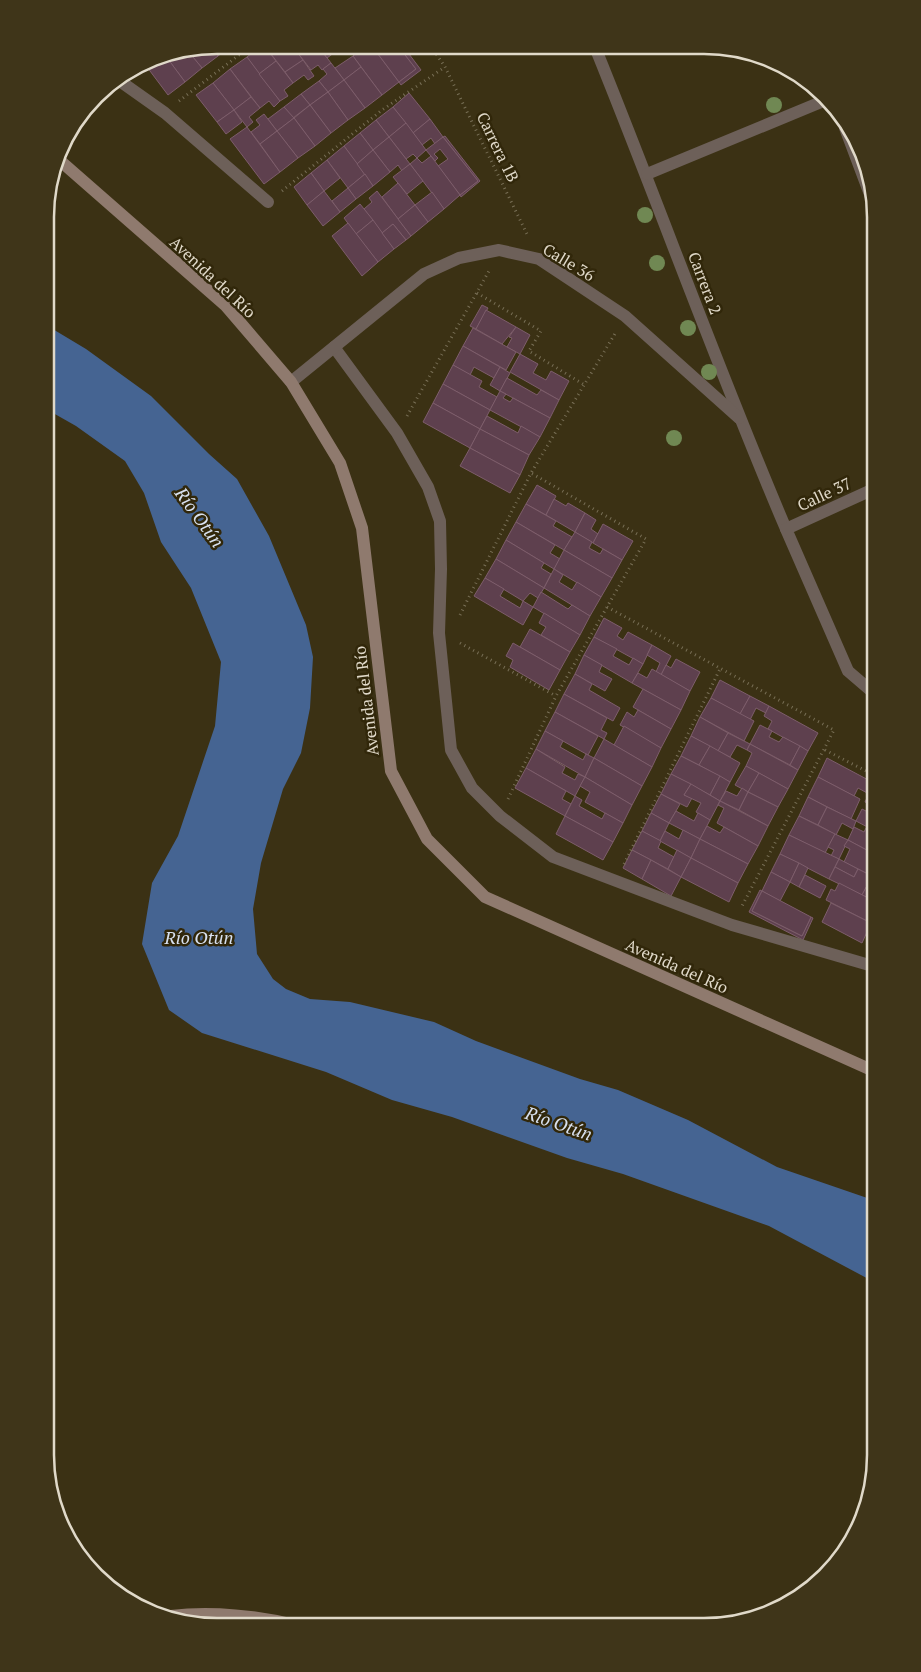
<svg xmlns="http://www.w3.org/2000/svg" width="921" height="1672" viewBox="0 0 921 1672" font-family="'PT Serif',serif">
<rect width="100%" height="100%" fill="#3b3114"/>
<polygon fill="#456492" points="46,325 86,349 151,396 209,454 237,479 269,536 306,625 313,657 310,708 301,753 283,789 261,863 253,909 257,954 273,979 286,989 310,999 350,1002 434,1022 476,1041 580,1079 618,1090 688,1120 777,1167 876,1201 876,1283 769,1226 623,1174 567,1158 452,1117 392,1100 326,1072 202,1033 169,1010 142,944 152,883 178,836 215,726 221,662 191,588 161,542 144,493 125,461 76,426 46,409"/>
<g fill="#5e404e" stroke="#7d5d6b">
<polygon points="232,45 218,56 211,46 216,45"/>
<polygon points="262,45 264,45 276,61 259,74 247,57"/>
<polygon points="264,45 292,45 303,60 285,72"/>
<polygon points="296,45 318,46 331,63 322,70 318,65 311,70 294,48"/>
<polygon points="211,46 218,56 202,68 188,51"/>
<polygon points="321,46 343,46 327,58 319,47"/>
<polygon points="360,46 372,46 399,82 382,95 353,56 362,49"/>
<polygon points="372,46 398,46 416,69 399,82"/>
<polygon points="403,46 421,70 401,85 399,82 416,69 399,47"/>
<polygon points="188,51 202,68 185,82 165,55"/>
<polygon points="165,55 185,82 168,95 147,67"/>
<polygon points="162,56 147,67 144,63 151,58"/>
<polygon points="353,56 361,67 344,80 335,68"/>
<polygon points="247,57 280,101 274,107 269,101 260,108 230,69"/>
<polygon points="303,60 314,76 308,80 304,75 293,83 285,72"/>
<polygon points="276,61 293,83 284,90 288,96 280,101 259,74"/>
<polygon points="331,63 344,80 328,92 319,81 327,74 323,69"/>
<polygon points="361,67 382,95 365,108 344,80"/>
<polygon points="230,69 251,97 234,110 213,83"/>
<polygon points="344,80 365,108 348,120 328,92"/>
<polygon points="319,81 328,92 310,105 301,94"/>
<polygon points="213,83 234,110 217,122 196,95"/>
<polygon points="328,92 348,120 331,133 310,105"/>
<polygon points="409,93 430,119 413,133 393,107"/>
<polygon points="301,94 310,105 293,118 284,107"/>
<polygon points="251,97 260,108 249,117 253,122 247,127 234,110"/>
<polygon points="310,105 331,133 315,146 294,118"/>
<polygon points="284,107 294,118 277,131 268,119"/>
<polygon points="393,107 406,123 389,137 376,120"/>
<polygon points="234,110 242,122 226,134 217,122"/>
<polygon points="264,114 277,131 260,144 251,132 260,125 256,120"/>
<polygon points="294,118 315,146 298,158 277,131"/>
<polygon points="430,119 443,137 435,144 431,138 422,145 413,133"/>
<polygon points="376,120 389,137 373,150 360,133"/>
<polygon points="406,123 426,150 417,158 413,154 406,159 389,137"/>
<polygon points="247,127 280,172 264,184 230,139"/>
<polygon points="277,131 298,158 280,172 260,144"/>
<polygon points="360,133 373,150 357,164 344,146"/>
<polygon points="445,136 480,181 461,197 460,195 478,181 443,137"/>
<polygon points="389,137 410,164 402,171 398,165 390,172 373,150"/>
<polygon points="443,137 478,181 460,195 438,166 448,159 440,149 434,154 438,158 435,161 426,150"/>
<polygon points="344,146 365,174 348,188 327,160"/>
<polygon points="373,150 390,172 373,186 357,164"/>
<polygon points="431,156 460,195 444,209 410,164 417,158 422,163"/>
<polygon points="327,160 340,178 324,191 311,173"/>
<polygon points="410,164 423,181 407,194 393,177"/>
<polygon points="311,173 324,191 307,205 294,187"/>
<polygon points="365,174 373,186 356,199 348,188"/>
<polygon points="398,183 415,205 398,219 382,197"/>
<polygon points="348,188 356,199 340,212 332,201"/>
<polygon points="324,191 340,212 323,226 307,205"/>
<polygon points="377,191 411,236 406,240 393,224 382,233 364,209 372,202 369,198"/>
<polygon points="432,192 444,209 428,222 415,205"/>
<polygon points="360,204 373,220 356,234 344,218"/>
<polygon points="415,205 428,222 411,236 398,219"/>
<polygon points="373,220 394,249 378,262 356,234"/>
<polygon points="348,223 378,262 362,276 332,236"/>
<polygon points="393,224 406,240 394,249 382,233"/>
<polygon points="482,305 488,308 476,329 470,326"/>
<polygon points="486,310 516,327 502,344 476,329"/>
<polygon points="516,327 530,335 520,354 507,347 512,338 509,337"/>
<polygon points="473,328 516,352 506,370 463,346"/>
<polygon points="463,346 500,367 494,378 474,367 470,375 453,365"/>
<polygon points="520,354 538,364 533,373 546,380 551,371 569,381 559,400 510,372"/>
<polygon points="453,365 482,381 479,387 497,397 490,410 443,384"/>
<polygon points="500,367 510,373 500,391 490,385"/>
<polygon points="507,378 537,395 541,390 559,400 550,418 500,391"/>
<polygon points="443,384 490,410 480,429 433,403"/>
<polygon points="500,391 506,394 503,398 510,402 513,398 550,418 540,437 490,410"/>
<polygon points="433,403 480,429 470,448 423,422"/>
<polygon points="487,416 518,433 521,426 540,437 529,455 480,429"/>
<polygon points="480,429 529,455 520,475 470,448"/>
<polygon points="470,448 520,475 510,493 460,466"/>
<polygon points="537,485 556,496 546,515 526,504"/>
<polygon points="554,499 566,506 568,503 585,513 575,532 546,515"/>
<polygon points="526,504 556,521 553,526 572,537 564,550 516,522"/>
<polygon points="585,513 596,520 591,529 598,534 593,543 575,532"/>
<polygon points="516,522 555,545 550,553 560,559 554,569 506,540"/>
<polygon points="603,524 633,541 622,560 593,543"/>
<polygon points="575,532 592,542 589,548 600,554 603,549 622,560 612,578 564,550"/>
<polygon points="506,540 544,563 541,568 551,574 544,588 496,559"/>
<polygon points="564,550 612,578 601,597 554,569"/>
<polygon points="496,559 544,588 538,598 530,593 523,601 485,578"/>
<polygon points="554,569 563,575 559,582 572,590 577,582 601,597 590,616 544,588"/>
<polygon points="485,578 504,589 500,596 520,608 523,601 533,607 523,625 474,596"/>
<polygon points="541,592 568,609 572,605 590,616 580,635 533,607"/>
<polygon points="544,613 580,635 570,652 541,635 546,627 539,623"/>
<polygon points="604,618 622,628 617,636 623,640 628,632 652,645 643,664 594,637"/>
<polygon points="530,629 570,652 560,670 520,647"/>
<polygon points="594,637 617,649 613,656 629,665 633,658 643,664 632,683 584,655"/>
<polygon points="513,643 560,670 549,690 510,667 513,660 506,656"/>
<polygon points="652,645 671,656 661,675 656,672 660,663 647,655"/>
<polygon points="584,655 602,665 599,672 612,679 605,691 575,674"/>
<polygon points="676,659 700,672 690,691 661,675 666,665 671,668"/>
<polygon points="652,669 690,691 681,710 632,683 638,673 647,678"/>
<polygon points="575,674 592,684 589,690 620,708 613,721 564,694"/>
<polygon points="720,680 750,696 740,714 711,698"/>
<polygon points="643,689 681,710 671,729 633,707"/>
<polygon points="564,694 607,718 601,730 607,733 604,739 555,712"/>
<polygon points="750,696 769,706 766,713 756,708 750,720 740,714"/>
<polygon points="711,698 754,721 744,741 700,717"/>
<polygon points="769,706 818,733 808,751 768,729 772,721 764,716"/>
<polygon points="638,710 671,729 661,748 620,725 627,712 634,717"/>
<polygon points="555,712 598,736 588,755 545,731"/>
<polygon points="700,717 728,733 718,751 691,736"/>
<polygon points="760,725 772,731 769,737 779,742 783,737 800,746 790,765 750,744"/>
<polygon points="624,726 661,748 652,767 614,745"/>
<polygon points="545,731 563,741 560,747 583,760 586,754 594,758 585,777 536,749"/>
<polygon points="728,733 750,744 747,750 737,745 730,757 718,751"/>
<polygon points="691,736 710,746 699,765 681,756"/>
<polygon points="604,739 652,767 642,786 594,758"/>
<polygon points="750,744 798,770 788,789 746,766 752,753 747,750"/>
<polygon points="710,746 740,763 730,782 699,765"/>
<polygon points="800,746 808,751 798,770 790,765"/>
<polygon points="536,749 565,767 562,773 575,780 578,774 585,777 575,796 526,768"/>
<polygon points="681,756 720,776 710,795 671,774"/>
<polygon points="594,758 642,786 632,805 585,777"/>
<polygon points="827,758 874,783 869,794 858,788 854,796 818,777"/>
<polygon points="746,766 759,773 748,792 735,785"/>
<polygon points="526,768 566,791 562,799 571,804 565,816 515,788"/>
<polygon points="759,773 788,789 778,807 748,792"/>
<polygon points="671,774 691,784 684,795 692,798 687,807 661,794"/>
<polygon points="720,776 730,782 720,801 710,795"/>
<polygon points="585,777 632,805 623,823 585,802 590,792 580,786"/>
<polygon points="818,777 860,799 851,819 808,797"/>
<polygon points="874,783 876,783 876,807 865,802"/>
<polygon points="691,784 720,801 710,820 696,812 701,803 684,795"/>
<polygon points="742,788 748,792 739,810 720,801 726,791 737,796"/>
<polygon points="748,792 778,807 768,826 739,810"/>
<polygon points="661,794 680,804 669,823 651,813"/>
<polygon points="575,796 582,800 579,806 602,819 605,813 623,823 613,842 565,816"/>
<polygon points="808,797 827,807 818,825 799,816"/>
<polygon points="720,801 768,826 758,846 717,823 724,808 718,805"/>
<polygon points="827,807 856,821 853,829 842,823 836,835 818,825"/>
<polygon points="862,809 876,816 875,831 856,821"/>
<polygon points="676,811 694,821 698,813 710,820 700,839 669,823"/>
<polygon points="651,813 669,823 660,841 642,831"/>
<polygon points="565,816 613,842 603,860 556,834"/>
<polygon points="799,816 835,834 825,853 789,835"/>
<polygon points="707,826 720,833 724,827 758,846 748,864 700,839"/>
<polygon points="867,826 876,832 876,855 848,840 854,827 864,832"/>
<polygon points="683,830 700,839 691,858 660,841 665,831 679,839"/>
<polygon points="642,831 661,841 658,848 674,857 668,869 632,850"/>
<polygon points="835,834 848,840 839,859 831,856 834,850 828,847"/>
<polygon points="789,835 839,859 829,879 780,854"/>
<polygon points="700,839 748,864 738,883 691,858"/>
<polygon points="848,840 876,855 876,864 870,875 844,862 850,849 844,846"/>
<polygon points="632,850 651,860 642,879 623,868"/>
<polygon points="677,850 691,858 681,877 668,869"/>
<polygon points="780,854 799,863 790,882 771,872"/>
<polygon points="691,858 738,883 729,902 681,877"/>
<polygon points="839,859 858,869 854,877 835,867"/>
<polygon points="651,860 681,877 671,896 642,879"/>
<polygon points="799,863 808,868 799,887 790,882"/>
<polygon points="835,867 854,877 858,869 872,876 862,895 829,879"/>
<polygon points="771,872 790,882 780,901 762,891"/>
<polygon points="805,875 826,886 820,898 799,887"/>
<polygon points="872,876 876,878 876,902 862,895"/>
<polygon points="839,883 876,902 876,913 871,923 826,900 831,889 835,891"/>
<polygon points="760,890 762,891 752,911 802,936 811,917 813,918 803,940 749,912"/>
<polygon points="762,891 811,917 802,936 752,911"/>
<polygon points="831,903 871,923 862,943 822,922"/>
</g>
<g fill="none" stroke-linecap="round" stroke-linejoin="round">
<g stroke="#786f56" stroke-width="3" stroke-dasharray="1 4" stroke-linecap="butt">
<polyline points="431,46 445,67 528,236"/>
<polyline points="179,101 252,45"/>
<polyline points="282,191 382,110 445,67"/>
<polyline points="477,293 541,331 529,351 583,384"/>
<polyline points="407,416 489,271"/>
<polyline points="607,607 834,730 741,908"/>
<polyline points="460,615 531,473 616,332"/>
<polyline points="460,643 556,696"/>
<polyline points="825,750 876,776"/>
<polyline points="508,799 556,696 646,539 531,473"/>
<polyline points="624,864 721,667"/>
<polyline points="867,945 876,928"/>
</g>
<g stroke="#6d6059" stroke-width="12">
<path d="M 595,47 C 660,207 718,370 786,529"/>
<polyline points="117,79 165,113 268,202"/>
<polyline points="845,128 875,208"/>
<polyline points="647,174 826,100"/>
<polyline points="334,347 397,433 428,487 440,521 441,569 439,633 451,750 472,788 500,816 553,857 732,925 876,967"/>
<polyline points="291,382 424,274 459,258 499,250 539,259 625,316 739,418"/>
</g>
<polyline stroke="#6d6059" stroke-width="12" points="876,695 848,671 786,529 876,488"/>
<g stroke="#8f7a6e" stroke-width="12">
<polyline points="57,158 226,306 291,382 340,463 362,528 391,771 427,839 485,897 876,1072"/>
<path d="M 171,1616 C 212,1611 259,1616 299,1626"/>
</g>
</g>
<g fill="#708853">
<circle cx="774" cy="105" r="8"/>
<circle cx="645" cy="215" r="8"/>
<circle cx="657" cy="263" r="8"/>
<circle cx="688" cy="328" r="8"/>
<circle cx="709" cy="372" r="8"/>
<circle cx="674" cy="438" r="8"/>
</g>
<g text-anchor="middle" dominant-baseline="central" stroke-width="5" stroke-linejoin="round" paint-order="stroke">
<g font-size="16" fill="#e0d9c9" stroke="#31270a">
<text transform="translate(498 147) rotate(64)">Carrera 1B</text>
<text transform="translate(569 262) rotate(31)">Calle 36</text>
<text transform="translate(213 277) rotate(43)">Avenida del Río</text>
<text transform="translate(705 283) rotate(69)">Carrera 2</text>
<text transform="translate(824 494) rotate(-25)">Calle 37</text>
<text transform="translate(366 701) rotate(-97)">Avenida del Río</text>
<text transform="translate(677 966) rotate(24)">Avenida del Río</text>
</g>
<g font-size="18" font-style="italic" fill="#d8e1f0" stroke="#31270a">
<text transform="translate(200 517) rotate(54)">Río Otún</text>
<text x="199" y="937">Río Otún</text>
<text transform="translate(559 1123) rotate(19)">Río Otún</text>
</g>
</g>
<path d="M0 0H921V1672H0ZM217 54H704A163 163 0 0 1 867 217V1455A163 163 0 0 1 704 1618H217A163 163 0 0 1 54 1455V217A163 163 0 0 1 217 54Z" fill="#3f3519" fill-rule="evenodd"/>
<path fill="none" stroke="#e0d9c9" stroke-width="2.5" d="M217 54H704A163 163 0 0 1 867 217V1455A163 163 0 0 1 704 1618H217A163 163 0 0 1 54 1455V217A163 163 0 0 1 217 54Z"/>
</svg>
